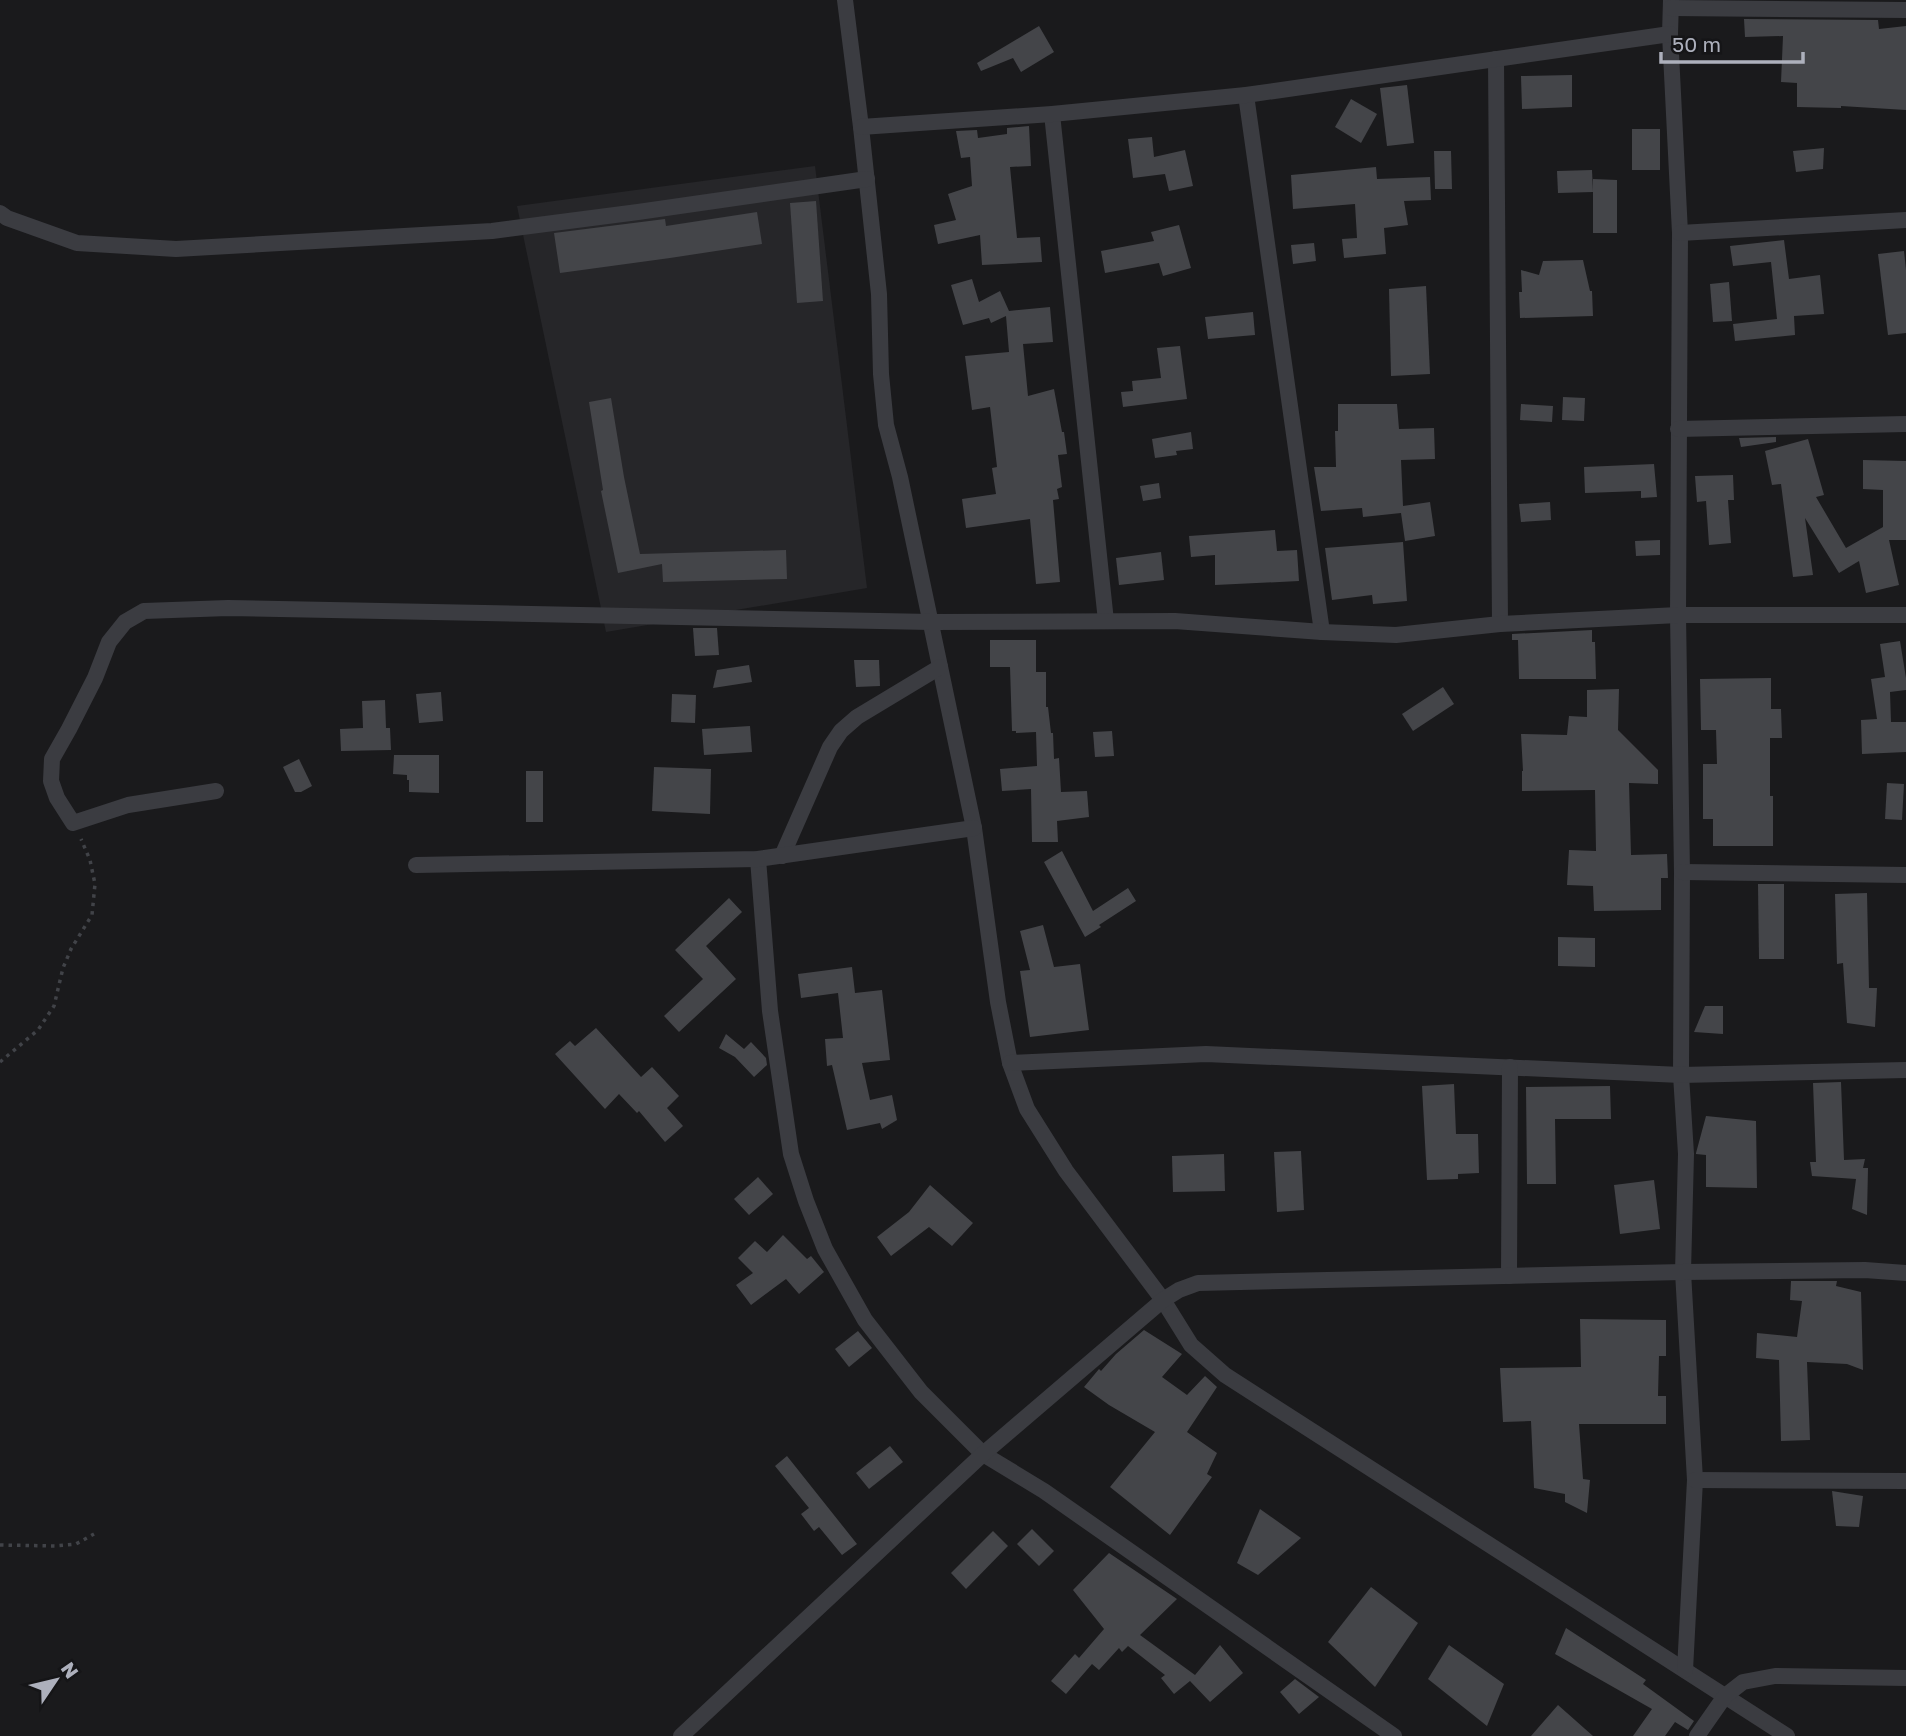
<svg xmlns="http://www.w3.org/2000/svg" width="1906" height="1736" viewBox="0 0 1906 1736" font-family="'Golos Text',sans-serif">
<rect width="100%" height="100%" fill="#1a1a1c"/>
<polygon fill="#262629" points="815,166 867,588 606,632 517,206"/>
<g fill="#444549">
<polygon points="1744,19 1878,20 1879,29 1906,26 1906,110 1841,106 1841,108 1797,107 1797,83 1781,82 1783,36 1745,37"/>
<polygon points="1039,26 1054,52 1021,72 1013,58 981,71 977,63"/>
<polygon points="1572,75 1572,107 1522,109 1521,76"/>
<polygon points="1407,85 1414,143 1387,146 1380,88"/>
<polygon points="1351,99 1377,114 1361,143 1335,127"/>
<polygon points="1029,126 1031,166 1010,167 1014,208 1017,238 1040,237 1042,262 982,265 980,235 938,244 934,225 956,220 948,194 972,186 970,157 961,158 956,131 977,130 978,138 1007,134 1007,128"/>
<rect x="1632" y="129" width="28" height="41"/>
<polygon points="1152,137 1154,157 1185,150 1193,186 1169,191 1165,174 1133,178 1128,139"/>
<polygon points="1824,148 1823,169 1796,172 1793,151"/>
<polygon points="1434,151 1451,151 1452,189 1435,189"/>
<polygon points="1376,167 1377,179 1430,177 1431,200 1404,201 1408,225 1384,228 1386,254 1344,258 1342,239 1357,238 1355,204 1293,209 1291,175"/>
<polygon points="1592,170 1593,192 1558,193 1557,171"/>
<polygon points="1593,179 1617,180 1617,233 1593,233"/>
<polygon points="816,201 823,301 797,303 790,203"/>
<polygon points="757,212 762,244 670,258 560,273 554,233 665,219 666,226"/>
<polygon points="1179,225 1191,268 1163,276 1159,263 1105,273 1101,251 1154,241 1151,232"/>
<polygon points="1784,240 1789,279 1820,275 1824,314 1794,316 1795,335 1735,341 1733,324 1777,319 1771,262 1733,266 1730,246"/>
<polygon points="1314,243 1316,261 1293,264 1291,245"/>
<polygon points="1904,251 1906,270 1906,333 1888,335 1878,254"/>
<polygon points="1583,260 1590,291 1592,291 1593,316 1520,318 1519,292 1522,292 1521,270 1539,275 1543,261"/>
<polygon points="972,279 979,302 1000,291 1009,311 1050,307 1053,342 1023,344 1028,396 1054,389 1062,432 1064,432 1067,454 1058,455 1062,487 1057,489 1059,499 1053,500 1060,582 1036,584 1030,519 966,528 962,499 996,494 992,468 997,467 990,407 972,410 965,356 1009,352 1006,316 991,323 989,318 963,325 951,285"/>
<polygon points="1729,282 1732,321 1713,322 1710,284"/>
<polygon points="1426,286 1430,374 1391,376 1389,289"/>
<polygon points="1253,312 1255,335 1208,339 1205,317"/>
<polygon points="1180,346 1187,399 1123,407 1121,392 1133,391 1132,381 1161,378 1157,348"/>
<polygon points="1563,397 1585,398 1584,421 1562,420"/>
<polygon points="611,398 624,477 640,554 786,550 787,579 663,582 662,564 618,573 601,491 603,490 589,402"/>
<polygon points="1338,404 1397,404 1399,429 1434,428 1435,459 1401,460 1403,506 1430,502 1435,536 1405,541 1401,513 1363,517 1362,508 1321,511 1314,467 1336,467 1335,431 1338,431"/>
<polygon points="1521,404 1553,406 1552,422 1520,420"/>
<polygon points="1191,432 1193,449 1176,451 1177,455 1155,458 1152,439"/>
<polygon points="1776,437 1776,442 1741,447 1739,438"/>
<polygon points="1808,439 1824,495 1816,497 1846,548 1883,527 1883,490 1863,489 1863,460 1906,461 1906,540 1889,540 1899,585 1866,593 1859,561 1839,573 1805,518 1813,575 1793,577 1781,484 1772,485 1765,451"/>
<polygon points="1654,464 1657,497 1641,498 1641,491 1585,493 1584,467"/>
<polygon points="1733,475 1734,500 1728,500 1731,543 1709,545 1706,501 1697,502 1695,476"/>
<polygon points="1159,483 1161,498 1143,501 1140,486"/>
<polygon points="1550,502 1551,520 1521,522 1519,504"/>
<polygon points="1275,530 1277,551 1297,550 1299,581 1215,585 1215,555 1191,557 1189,536"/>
<polygon points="1660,540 1660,555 1636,556 1635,541"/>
<polygon points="1403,542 1407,601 1373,604 1372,595 1332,600 1325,548"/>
<polygon points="1161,552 1164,580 1119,585 1116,558"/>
<polygon points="693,628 717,628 719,655 695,656"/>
<polygon points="1592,630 1592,642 1595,642 1596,679 1519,679 1518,640 1512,640 1512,634"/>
<polygon points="990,640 1036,640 1036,672 1046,672 1046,707 1048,707 1051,733 1053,733 1054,759 1059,758 1061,792 1087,791 1089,817 1057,821 1058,842 1032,842 1031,789 1002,791 1000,769 1037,766 1036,732 1016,733 1016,731 1012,731 1010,667 990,667"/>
<polygon points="1900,641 1906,678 1906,690 1890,692 1891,722 1906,722 1906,752 1862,754 1861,720 1877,719 1871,679 1885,677 1880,644"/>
<polygon points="854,660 879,660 880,686 856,687"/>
<polygon points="749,665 752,682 713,688 717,670"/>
<polygon points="1771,678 1771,709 1781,709 1782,738 1770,738 1770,796 1773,796 1773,846 1713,846 1713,819 1703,819 1703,764 1717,764 1716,730 1701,730 1700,679"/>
<polygon points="1443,687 1454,704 1413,731 1402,714"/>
<polygon points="1619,689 1618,730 1658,770 1658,784 1629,783 1631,855 1667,854 1668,878 1661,878 1661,910 1594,911 1593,886 1567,885 1569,850 1596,851 1595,790 1522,791 1522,771 1523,771 1521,734 1567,735 1569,716 1587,717 1587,690"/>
<polygon points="441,692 443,721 419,723 416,694"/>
<polygon points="672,694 696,695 695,723 671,722"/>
<polygon points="385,700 386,728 390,728 391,750 341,751 340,729 363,728 362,701"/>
<polygon points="750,726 752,752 704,755 702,729"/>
<polygon points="1112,731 1114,756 1095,757 1093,732"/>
<polygon points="394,755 439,755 439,793 409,792 409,780 407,780 407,775 393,774"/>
<polygon points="299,759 312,786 301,792 295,792 283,767"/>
<polygon points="654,767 711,769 710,814 652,811"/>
<rect x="526" y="771" width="17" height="51"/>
<polygon points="1887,783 1904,784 1902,820 1885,819"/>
<polygon points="1062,851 1093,911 1128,888 1136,901 1099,925 1101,927 1085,937 1044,862"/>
<polygon points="1758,884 1784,884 1784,959 1759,959"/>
<polygon points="1867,893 1869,988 1877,988 1875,1027 1847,1023 1843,963 1837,964 1835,894"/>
<polygon points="729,898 742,912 706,946 736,979 679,1032 664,1016 703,979 675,950"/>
<polygon points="1043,925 1054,967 1080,964 1089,1030 1030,1037 1020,971 1030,970 1020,931"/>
<polygon points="1558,937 1595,938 1595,967 1558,966"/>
<polygon points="852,967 855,993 882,990 890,1060 862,1063 870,1100 892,1095 897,1120 882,1129 880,1123 847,1130 832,1065 827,1066 825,1039 843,1038 838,993 801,998 798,974"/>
<polygon points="1705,1006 1723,1006 1723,1034 1694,1032"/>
<polygon points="596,1028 641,1077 652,1067 679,1096 667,1108 683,1126 665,1142 639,1111 637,1113 619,1094 605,1109 555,1054 570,1041 575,1046"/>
<polygon points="726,1034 744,1049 751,1042 766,1058 767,1065 754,1077 735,1057 719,1048"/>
<polygon points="1841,1082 1844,1160 1865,1159 1863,1168 1868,1168 1867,1215 1852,1209 1856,1179 1812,1176 1810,1162 1816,1162 1813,1083"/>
<polygon points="1454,1084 1456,1134 1478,1134 1479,1173 1458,1174 1458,1179 1427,1180 1422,1086"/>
<polygon points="1610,1086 1611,1119 1555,1119 1556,1184 1527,1184 1526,1087"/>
<polygon points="1706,1116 1756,1121 1757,1188 1706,1187 1706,1155 1696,1154 1696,1153"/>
<polygon points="1301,1151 1304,1210 1277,1212 1274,1152"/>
<polygon points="1224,1154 1225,1191 1173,1192 1172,1156"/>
<polygon points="758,1177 773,1194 749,1215 734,1199"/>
<polygon points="1654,1180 1660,1229 1620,1234 1614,1185"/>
<polygon points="930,1185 973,1223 952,1246 929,1227 891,1256 877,1237 909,1212"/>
<polygon points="783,1235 807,1259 811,1256 824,1272 799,1294 786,1279 751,1305 736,1285 753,1273 738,1258 755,1241 767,1252"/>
<polygon points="1791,1281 1837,1281 1836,1286 1861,1292 1863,1370 1847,1364 1807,1362 1810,1440 1781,1441 1779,1360 1756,1358 1757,1333 1797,1337 1802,1301 1790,1300"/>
<polygon points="1580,1319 1666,1320 1666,1356 1659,1356 1658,1396 1666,1396 1666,1424 1579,1424 1583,1479 1590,1480 1587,1513 1565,1502 1565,1494 1534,1488 1531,1421 1503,1422 1500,1368 1581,1367"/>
<polygon points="1144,1330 1182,1354 1162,1377 1187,1395 1205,1376 1217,1387 1187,1432 1217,1453 1207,1474 1212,1477 1170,1535 1110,1487 1155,1432 1109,1405 1084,1387 1099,1369 1101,1371 1116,1354"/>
<polygon points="858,1331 872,1348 849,1367 835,1349"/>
<polygon points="890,1446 903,1462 869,1489 856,1473"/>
<polygon points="787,1456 857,1544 842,1555 819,1527 814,1531 801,1514 809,1508 775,1466"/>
<polygon points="1832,1491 1863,1496 1859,1527 1836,1526"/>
<polygon points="1260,1509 1301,1538 1258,1575 1237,1563"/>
<polygon points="1032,1529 1054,1551 1039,1566 1017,1544"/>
<polygon points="993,1531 1008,1546 966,1589 951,1573"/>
<polygon points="1109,1553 1177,1599 1140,1635 1195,1675 1220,1645 1243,1673 1210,1702 1190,1681 1174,1694 1161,1678 1165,1675 1128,1646 1122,1652 1119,1648 1099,1670 1092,1664 1066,1694 1051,1681 1075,1654 1079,1658 1104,1629 1073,1590"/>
<polygon points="1371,1587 1418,1623 1375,1687 1328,1642"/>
<polygon points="1566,1628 1646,1680 1643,1684 1694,1721 1688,1730 1675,1722 1665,1736 1633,1736 1652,1709 1555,1654"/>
<polygon points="1449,1645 1504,1684 1487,1726 1428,1679"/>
<polygon points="1295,1679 1319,1697 1299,1714 1280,1692"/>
<polygon points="1558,1705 1593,1736 1531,1736"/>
</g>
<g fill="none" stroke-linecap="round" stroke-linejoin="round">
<g stroke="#414348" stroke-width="3.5" stroke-dasharray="3.5 5" stroke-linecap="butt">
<polyline points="0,1062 38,1030 54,1006 63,968 71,949 92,915 95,884 90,860 81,839"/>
<polyline points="0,1545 55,1546 76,1544 94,1534"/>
</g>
<g stroke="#3b3c41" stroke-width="16">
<polyline points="845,0 861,127 879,294 881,374 886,425 900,477 974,828 998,1002 1010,1063 1027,1109 1066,1171 1163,1300 1191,1345 1225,1375 1787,1736"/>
<polyline points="1671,0 1670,34 1680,233 1678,615 1682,872 1681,1075 1686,1154 1683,1272 1695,1480 1685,1670"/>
<polyline points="1671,8 1906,10"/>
<polyline points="1496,59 1500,624"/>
<polyline points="1246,95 1322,632"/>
<polyline points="1052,114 1106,621"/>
<polyline points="861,127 1052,114 1246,95 1670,34"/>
<polyline points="0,213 7,218 77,243 176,249 492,231 638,212 867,179"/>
<polyline points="1680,233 1906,220"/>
<polyline points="1678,429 1906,424"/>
<polyline points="216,791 128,805 73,823 57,798 51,781 52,759 69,729 95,678 109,642 125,622 144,611 228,608 931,622 1175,621 1322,632 1396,635 1500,624 1678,615 1906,615"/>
<polyline points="782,856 830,747 841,731 857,717 940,667"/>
<polyline points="758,859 770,1011 791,1154 806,1201 825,1249 865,1320 921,1392 983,1454 1044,1491 1394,1736"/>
<polyline points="416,865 758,859 974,828"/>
<polyline points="1682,872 1906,875"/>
<polyline points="1010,1063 1206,1054 1681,1075 1906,1070"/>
<polyline points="1509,1276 1510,1067"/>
<polyline points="1695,1480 1906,1481"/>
<polyline points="681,1736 983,1454 1163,1300 1179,1290 1198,1283 1683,1272 1865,1270 1906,1273"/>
<polyline points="1697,1736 1725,1696 1743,1682 1775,1676 1906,1678"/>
</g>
</g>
<g transform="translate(56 1680) rotate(55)" stroke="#151517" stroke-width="5" paint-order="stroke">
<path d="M0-5L12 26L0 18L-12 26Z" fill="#adb0bc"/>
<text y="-10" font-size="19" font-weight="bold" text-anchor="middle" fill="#adb0bc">N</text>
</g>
<path d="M1661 52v10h142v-10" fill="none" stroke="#adb0bc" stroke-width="3.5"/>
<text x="1672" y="52" font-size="21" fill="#adb0bc" stroke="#151517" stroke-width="5" paint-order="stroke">50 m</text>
</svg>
